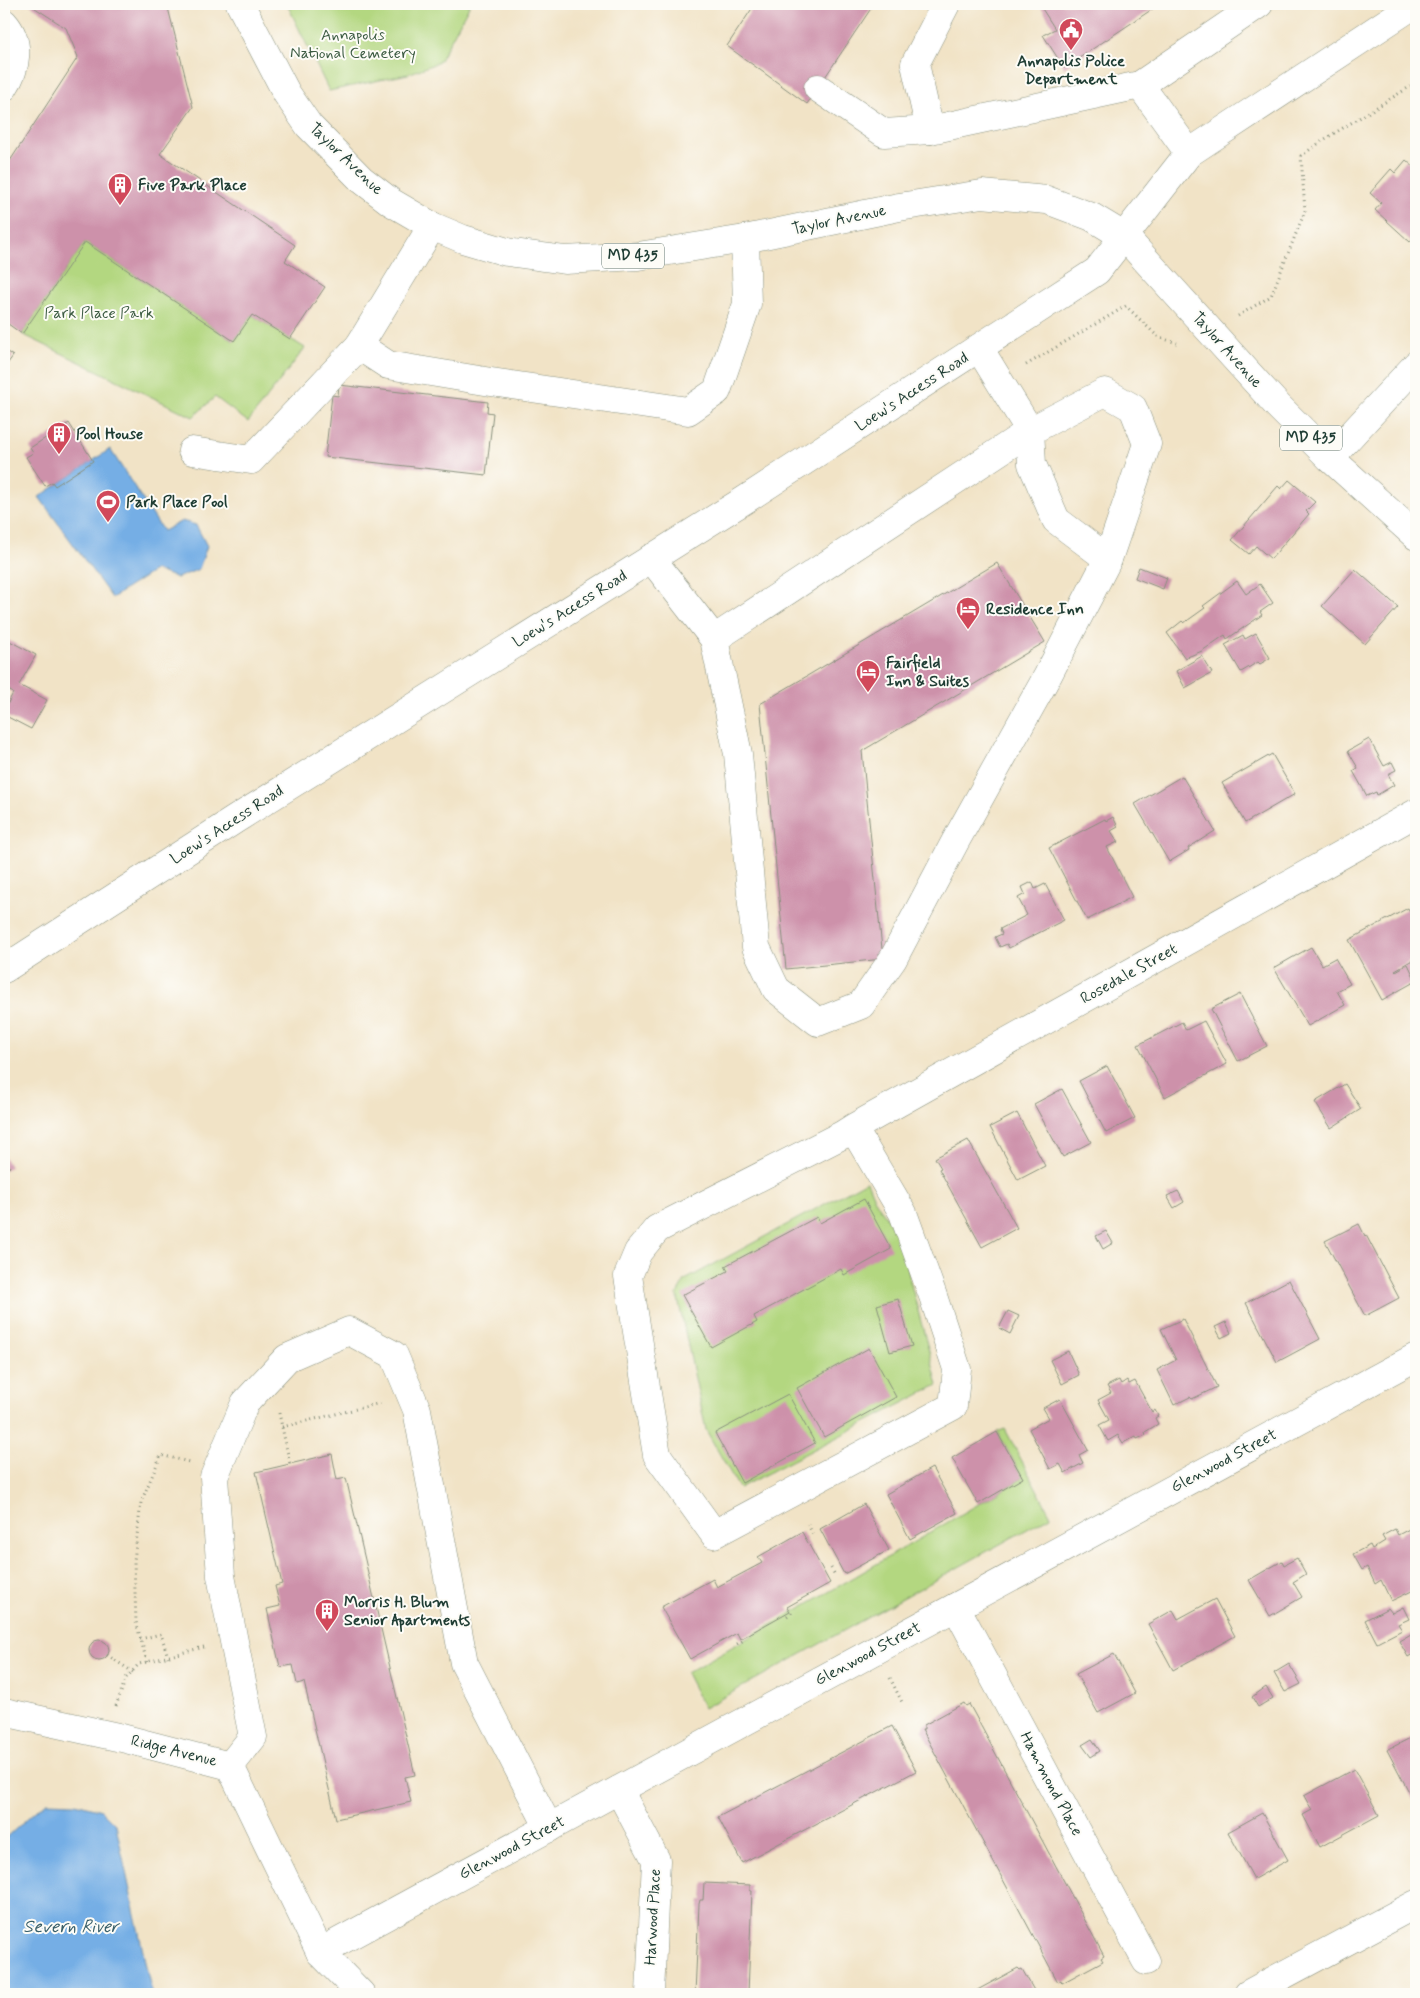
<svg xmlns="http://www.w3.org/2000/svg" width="1420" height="1998" viewBox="0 0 1420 1998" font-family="Mynerve,sans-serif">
<rect width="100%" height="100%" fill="#fdfcf7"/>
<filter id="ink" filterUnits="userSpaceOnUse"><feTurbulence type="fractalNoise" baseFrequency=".02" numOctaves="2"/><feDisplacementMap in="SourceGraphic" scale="10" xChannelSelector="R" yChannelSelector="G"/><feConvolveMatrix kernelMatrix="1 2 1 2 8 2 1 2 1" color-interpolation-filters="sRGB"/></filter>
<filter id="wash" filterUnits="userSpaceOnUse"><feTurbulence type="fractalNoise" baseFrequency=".0096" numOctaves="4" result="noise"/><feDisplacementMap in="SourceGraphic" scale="20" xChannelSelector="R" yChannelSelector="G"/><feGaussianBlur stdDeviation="1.12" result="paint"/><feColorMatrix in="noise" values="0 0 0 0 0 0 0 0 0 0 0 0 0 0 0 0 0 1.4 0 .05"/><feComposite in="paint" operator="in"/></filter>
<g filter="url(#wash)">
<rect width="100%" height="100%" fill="#f1e3c6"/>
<g fill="#b3d780" stroke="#698a5a">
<polygon points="287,4 470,4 439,62 408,74 329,91"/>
<polygon points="85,242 234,341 252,315 305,348 248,422 215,397 193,417 22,334"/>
<polygon points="867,1181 874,1198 904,1246 910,1281 938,1385 739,1488 706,1430 677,1294 685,1280"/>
<polygon points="1005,1429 1051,1516 704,1708 686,1673 839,1586 1023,1478 997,1432"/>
</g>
<g fill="#75aee5" stroke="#4a768c">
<polygon points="110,449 163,531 182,521 196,525 207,546 199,569 177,578 155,570 112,598 39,497"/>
<polygon points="47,1802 76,1803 101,1810 116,1825 152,1994 4,1994 4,1840 34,1812"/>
</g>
<g id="blocks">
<g fill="#cd91aa">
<polygon points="29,4 167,4 193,107 160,154 295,245 285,261 325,287 290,339 252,315 234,341 85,242 22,334 4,321 4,170 78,57 66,28"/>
<polygon points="755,4 874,4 807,104 727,46"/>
<polygon points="1039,4 1160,4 1064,68 1043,35 1055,29"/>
<polygon points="1406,160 1416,169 1416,234 1410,242 1375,210 1381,203 1370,193 1391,169 1395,173"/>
<polygon points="4,350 13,356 5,367 4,366"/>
<polygon points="339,385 488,402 487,412 493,413 486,475 325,457 332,395 338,396"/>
<polygon points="69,423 93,461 55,486 52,482 45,486 26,457 33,453 30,448"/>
<polygon points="1289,480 1315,502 1306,511 1309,514 1271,559 1256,546 1249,554 1232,540 1278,486 1281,489"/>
<polygon points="997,563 1045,642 862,751 883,959 786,969 760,704"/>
<polygon points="1139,567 1167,578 1163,589 1135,578"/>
<polygon points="1355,569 1398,607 1365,644 1322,606"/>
<polygon points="1237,581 1246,594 1260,584 1273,603 1260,612 1262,615 1227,639 1225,635 1202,651 1185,658 1167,633 1182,621 1184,623 1205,608 1203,606"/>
<polygon points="1256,633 1270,658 1260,664 1258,662 1241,672 1225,645 1243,635 1245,639"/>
<polygon points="4,638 36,655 19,685 47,700 31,729 4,715 4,711 13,693 4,687"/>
<polygon points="1202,656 1212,673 1185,688 1176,671"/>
<polygon points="1369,739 1384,766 1392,762 1396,770 1388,774 1394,785 1377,795 1376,792 1367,796 1353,771 1358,768 1348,751"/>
<polygon points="1272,754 1295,794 1245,823 1222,783"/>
<polygon points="1182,776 1215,831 1188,848 1189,850 1169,862 1135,804"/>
<polygon points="1113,817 1118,827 1111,831 1118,842 1107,847 1132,897 1087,920 1049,848 1105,819 1106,821"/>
<polygon points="1032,882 1035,889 1045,884 1064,920 1009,948 1007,944 1000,947 995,937 1002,934 1000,929 1027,915 1018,898 1025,894 1022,887"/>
<polygon points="1408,908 1416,923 1416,958 1395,970 1396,971 1408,964 1416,981 1382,1000 1349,940"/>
<polygon points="1311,947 1322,965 1335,958 1350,984 1337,991 1345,1005 1308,1026 1274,968"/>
<polygon points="1240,994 1267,1046 1238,1061 1211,1009"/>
<polygon points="1204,1021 1227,1064 1165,1097 1138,1045 1182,1022 1186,1030"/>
<polygon points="1107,1066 1135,1118 1106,1133 1079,1081"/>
<polygon points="1345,1084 1361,1109 1331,1128 1315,1102"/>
<polygon points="1062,1089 1091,1142 1063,1157 1034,1104"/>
<polygon points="1017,1113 1045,1166 1018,1180 990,1127"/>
<polygon points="968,1140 1017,1228 982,1247 939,1169 941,1168 935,1158"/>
<polygon points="4,1156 10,1167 4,1171"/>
<polygon points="1178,1191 1184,1202 1174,1208 1167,1196"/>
<polygon points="864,1199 891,1249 844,1275 841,1269 754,1316 757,1322 711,1347 682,1295 728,1271 725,1266 817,1217 820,1223"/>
<polygon points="1359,1224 1365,1236 1366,1235 1399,1298 1365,1316 1325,1241"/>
<polygon points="1106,1231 1113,1243 1103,1249 1096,1236"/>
<polygon points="1289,1280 1320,1339 1277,1362 1246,1303"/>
<polygon points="898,1299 912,1346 890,1352 877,1305"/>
<polygon points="1008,1311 1019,1316 1010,1334 999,1328"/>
<polygon points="1183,1319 1217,1387 1192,1399 1190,1397 1174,1405 1157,1370 1176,1360 1161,1329"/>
<polygon points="1226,1322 1231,1333 1221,1338 1215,1327"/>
<polygon points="869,1348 896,1397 824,1437 797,1388"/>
<polygon points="1068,1351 1079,1375 1062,1384 1050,1360"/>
<polygon points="1119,1380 1121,1384 1127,1380 1129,1384 1135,1381 1152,1412 1155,1410 1158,1416 1155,1418 1158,1424 1145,1432 1146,1435 1137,1439 1136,1436 1123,1443 1118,1435 1108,1441 1099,1425 1109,1420 1098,1400 1111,1393 1107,1386"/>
<polygon points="788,1394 815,1443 742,1483 715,1433"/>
<polygon points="1060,1399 1088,1450 1079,1455 1083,1463 1065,1473 1060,1464 1050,1469 1029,1429 1049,1418 1043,1408"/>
<polygon points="997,1432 1023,1478 978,1504 952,1458"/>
<polygon points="332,1454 337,1480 346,1478 415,1775 405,1777 411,1802 336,1819 304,1682 297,1684 293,1665 280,1667 267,1609 280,1606 275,1586 282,1584 256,1472"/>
<polygon points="932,1468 957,1513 910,1539 886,1494"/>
<polygon points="864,1504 889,1550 844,1574 820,1529"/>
<polygon points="1415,1526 1416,1529 1416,1589 1391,1601 1381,1580 1375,1584 1367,1567 1362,1570 1353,1554 1370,1545 1372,1549 1385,1541 1382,1536 1395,1529 1398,1535"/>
<polygon points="802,1532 830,1583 787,1607 790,1611 740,1639 737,1633 690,1659 661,1607 713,1579 717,1587 762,1563 758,1557"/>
<polygon points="1297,1558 1306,1574 1293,1582 1302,1597 1270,1616 1249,1580 1282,1561 1284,1565"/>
<polygon points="1215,1599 1235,1636 1173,1670 1148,1624 1173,1610 1178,1619"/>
<polygon points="1403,1607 1409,1619 1398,1624 1402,1630 1377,1643 1365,1620 1388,1608 1392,1613"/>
<polygon points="1416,1631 1416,1652 1408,1657 1399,1641"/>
<circle cx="99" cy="1650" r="10"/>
<polygon points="1114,1654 1135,1693 1098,1713 1076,1674"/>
<polygon points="1289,1664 1301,1684 1285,1692 1274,1673"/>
<polygon points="1266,1687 1273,1698 1258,1707 1252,1697"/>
<polygon points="964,1703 966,1706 969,1704 974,1713 1104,1956 1101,1958 1103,1961 1062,1983 1061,1980 1058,1982 922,1729 924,1729 924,1725"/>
<polygon points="892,1726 916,1771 742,1863 718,1817"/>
<polygon points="1416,1735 1416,1805 1387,1750"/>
<polygon points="1092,1739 1100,1751 1091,1757 1082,1745"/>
<polygon points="1354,1769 1379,1815 1320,1847 1303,1815 1312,1810 1304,1796"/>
<polygon points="1262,1813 1288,1860 1254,1879 1228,1832"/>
<polygon points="704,1883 750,1885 750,1891 752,1891 748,1994 695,1994 699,1904 700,1900 703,1900"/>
<polygon points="1018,1968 1020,1970 1022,1969 1036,1994 970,1994"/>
</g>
</g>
</g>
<g filter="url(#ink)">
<use href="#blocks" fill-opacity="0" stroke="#88907d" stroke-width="1"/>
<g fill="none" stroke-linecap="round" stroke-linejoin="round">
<defs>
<g id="minor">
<path d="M 4,23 C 21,42 17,68 4,87"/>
<polyline points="1140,85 1189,153"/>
<polyline points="818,88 884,133 930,130 1140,85 1259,4"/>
<polyline points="930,130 915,64 946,4"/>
<polyline points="432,226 359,346 388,365 491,382 688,411 717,391 747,304 745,239"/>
<polyline points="979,348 1030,431 1032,464 1056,520 1108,559"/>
<polyline points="192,451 251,460 359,346"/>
<polyline points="1330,458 1416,365"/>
<polyline points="651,558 714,639 738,754 756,947 776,989 818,1022 861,1005 893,959 955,842 1048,675 1108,559 1147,444 1133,408 1105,392 1030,431 714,639"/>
<polyline points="4,969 236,819 743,501 1097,271 1189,153 1415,4"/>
<polyline points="853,1128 903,1213 933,1296 957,1369 953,1406 714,1534 657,1455 628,1276 638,1252 657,1229 842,1135 853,1128 1416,813"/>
<polyline points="956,1607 1146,1961"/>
<polyline points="4,1712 122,1738 230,1766 320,1952 361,1994"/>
<polyline points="230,1766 253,1737 221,1576 214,1477 245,1403 287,1358 349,1331 394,1355 417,1410 464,1663 549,1828"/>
<polyline points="619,1790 656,1860 650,1994"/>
<polyline points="320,1952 1416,1357"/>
<polyline points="1248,1994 1416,1904"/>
</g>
<polyline id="major" points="240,4 287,94 309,126 361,179 391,202 432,226 463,239 507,252 565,260 638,256 745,239 899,207 982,194 1047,200 1092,217 1125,237 1278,406 1330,458 1416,536"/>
</defs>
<use href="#minor" stroke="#88907d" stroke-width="29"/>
<use href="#major" stroke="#88907d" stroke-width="29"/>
<g stroke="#88907d" stroke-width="3" stroke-dasharray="1 4" stroke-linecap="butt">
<polyline points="1238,316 1271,296 1305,211 1301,156 1325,139 1416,83"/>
<polyline points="1026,365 1126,306 1158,337 1177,343"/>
<polyline points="279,1413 290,1464"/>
<polyline points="282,1427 381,1403"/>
<polyline points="808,1524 813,1535"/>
<polyline points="831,1568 835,1575"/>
<polyline points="787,1616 794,1611"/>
<polyline points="140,1639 161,1634 168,1657"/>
<polyline points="737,1644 744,1640"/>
<polyline points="107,1655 133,1672"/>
<polyline points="147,1662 136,1622 134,1561 141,1502 161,1455 189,1462"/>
<polyline points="890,1678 903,1704"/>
<polyline points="116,1706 126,1678 139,1664 204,1647"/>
</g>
<use href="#minor" stroke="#fff" stroke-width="28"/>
<use href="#major" stroke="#fff" stroke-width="28"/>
</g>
</g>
<defs>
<symbol id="civic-pin" viewBox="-11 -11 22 30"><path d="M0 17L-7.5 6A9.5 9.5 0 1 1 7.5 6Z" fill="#d1495b" stroke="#fdfcf7"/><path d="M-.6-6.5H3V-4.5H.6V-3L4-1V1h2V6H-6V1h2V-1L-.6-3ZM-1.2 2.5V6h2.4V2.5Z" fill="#fff"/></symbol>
<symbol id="building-pin" viewBox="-11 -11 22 30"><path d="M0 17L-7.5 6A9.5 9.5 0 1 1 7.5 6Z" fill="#d1495b" stroke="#fdfcf7"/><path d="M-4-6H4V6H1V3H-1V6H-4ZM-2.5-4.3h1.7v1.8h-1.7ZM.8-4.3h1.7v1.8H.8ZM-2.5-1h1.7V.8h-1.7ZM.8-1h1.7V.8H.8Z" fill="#fff"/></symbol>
<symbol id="stadium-pin" viewBox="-11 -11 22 30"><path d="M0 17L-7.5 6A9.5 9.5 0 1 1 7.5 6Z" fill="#d1495b" stroke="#fdfcf7"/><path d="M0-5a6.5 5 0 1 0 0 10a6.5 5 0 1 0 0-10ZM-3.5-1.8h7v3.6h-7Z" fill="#fff"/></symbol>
<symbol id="hotel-pin" viewBox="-11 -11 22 30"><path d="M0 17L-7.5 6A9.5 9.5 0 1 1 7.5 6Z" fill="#d1495b" stroke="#fdfcf7"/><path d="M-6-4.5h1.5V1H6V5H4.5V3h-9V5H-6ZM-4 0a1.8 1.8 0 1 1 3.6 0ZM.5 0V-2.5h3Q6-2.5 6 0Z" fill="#fff"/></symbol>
</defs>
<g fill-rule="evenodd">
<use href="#civic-pin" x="1057" y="16" width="28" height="38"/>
<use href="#building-pin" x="106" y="171" width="28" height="38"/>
<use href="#building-pin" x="45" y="420" width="28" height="38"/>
<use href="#stadium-pin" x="94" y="488" width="28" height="38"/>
<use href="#hotel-pin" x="954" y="595" width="28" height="38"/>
<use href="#hotel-pin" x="854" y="658" width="28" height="38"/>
<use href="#building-pin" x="313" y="1597" width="28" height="38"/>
</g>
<g text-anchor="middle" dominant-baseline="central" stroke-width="4" stroke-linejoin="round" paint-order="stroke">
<g fill="#fdfcf7" stroke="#62766e" stroke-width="1">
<rect x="602" y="243.5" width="62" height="25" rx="4"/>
<rect x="1280" y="425.5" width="62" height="25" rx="4"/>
</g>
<g font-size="15" font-weight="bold" fill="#1f3d34">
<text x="633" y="256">MD 435</text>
<text x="1311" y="438">MD 435</text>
</g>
<g font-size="16" fill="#3d5c43" stroke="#fdfcf7">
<text x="353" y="35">Annapolis<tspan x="353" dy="18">National Cemetery</tspan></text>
<text x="99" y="313">Park Place Park</text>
</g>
<g font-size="16" font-weight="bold" fill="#1f3d34" stroke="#fdfcf7" text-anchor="start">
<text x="1071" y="61" text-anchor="middle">Annapolis Police<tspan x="1071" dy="18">Department</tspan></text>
<text x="138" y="185">Five Park Place</text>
<text x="76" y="434">Pool House</text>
<text x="126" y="502">Park Place Pool</text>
<text x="986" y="609">Residence Inn</text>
<text x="886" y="663">Fairfield<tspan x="886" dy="18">Inn &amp; Suites</tspan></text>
<text x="344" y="1602">Morris H. Blum<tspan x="344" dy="18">Senior Apartments</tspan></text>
</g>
<g font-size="16" fill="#1f3d34" stroke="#fdfcf7">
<text transform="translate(346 159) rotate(44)">Taylor Avenue</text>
<text transform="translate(839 220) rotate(-12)">Taylor Avenue</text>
<text transform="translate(1227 350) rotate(48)">Taylor Avenue</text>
<text transform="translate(912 392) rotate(-33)">Loew's Access Road</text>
<text transform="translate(570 609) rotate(-32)">Loew's Access Road</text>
<text transform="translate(227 825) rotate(-33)">Loew's Access Road</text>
<text transform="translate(1129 974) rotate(-29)">Rosedale Street</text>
<text transform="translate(1224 1461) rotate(-28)">Glenwood Street</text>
<text transform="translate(868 1654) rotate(-28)">Glenwood Street</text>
<text transform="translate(174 1751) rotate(14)">Ridge Avenue</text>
<text transform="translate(1051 1784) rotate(62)">Hammond Place</text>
<text transform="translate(512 1848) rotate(-28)">Glenwood Street</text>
<text transform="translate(653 1917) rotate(-87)">Harwood Place</text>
</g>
<g font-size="18" font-style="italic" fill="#395f69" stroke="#fdfcf7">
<text x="71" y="1927">Severn River</text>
</g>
</g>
<rect width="1420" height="1998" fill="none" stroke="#fdfcf7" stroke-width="20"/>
</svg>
